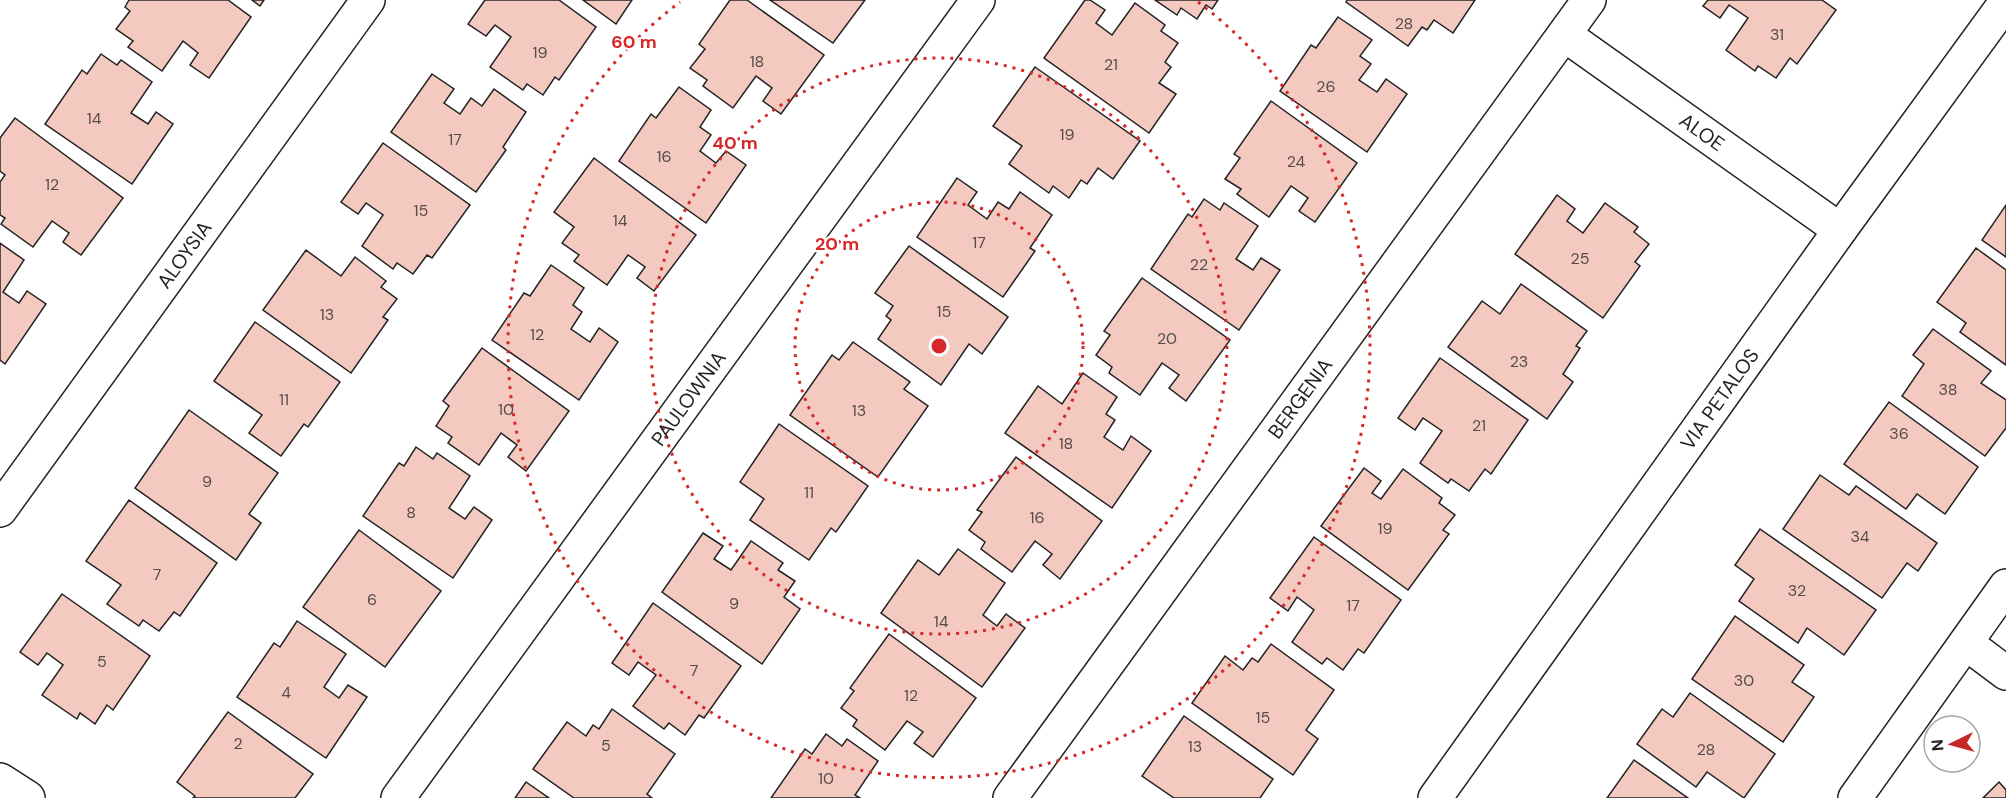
<svg xmlns="http://www.w3.org/2000/svg" width="2006" height="798" viewBox="0 0 2006 798" font-family="'DM Sans',sans-serif">
<rect width="100%" height="100%" fill="#fff"/>
<g fill="#f3c9c0" stroke="#222" stroke-width="1.5">
<polygon points="129,0 228,0 251,17 209,78 190,65 198,53 183,41 162,71 128,47 133,41 116,29 130,11 125,7"/>
<polygon points="252,0 264,0 260,6"/>
<polygon points="485,0 559,0 596,27 559,80 555,77 543,95 527,84 523,90 490,67 511,37 495,25 486,36 468,24"/>
<polygon points="583,0 632,0 616,24"/>
<polygon points="730,0 747,0 824,55 781,114 763,101 772,88 756,76 733,108 703,86 707,80 690,68 705,49 699,44"/>
<polygon points="770,0 865,0 833,43"/>
<polygon points="1085,0 1090,0 1105,10 1096,23 1112,35 1135,3 1165,25 1161,31 1178,43 1165,62 1171,67 1159,83 1176,94 1149,133 1044,58"/>
<polygon points="1155,0 1218,0 1212,9 1206,5 1197,19 1181,8 1177,15"/>
<polygon points="1347,0 1475,0 1453,33 1434,20 1427,30 1422,27 1408,46 1346,2"/>
<polygon points="1708,0 1822,0 1836,10 1797,64 1790,58 1776,78 1758,66 1755,71 1726,50 1748,18 1729,5 1720,18 1703,6"/>
<polygon points="1338,17 1372,40 1360,56 1371,64 1359,80 1377,92 1386,79 1407,94 1367,152 1280,91 1311,45 1316,48"/>
<polygon points="101,54 117,65 121,60 152,82 131,113 148,124 156,112 173,124 132,184 45,124 82,70 87,74"/>
<polygon points="1035,67 1140,141 1113,179 1098,168 1087,184 1081,180 1069,198 1053,186 1049,193 1009,164 1022,146 993,126"/>
<polygon points="432,74 454,89 444,103 460,114 471,98 482,106 494,89 526,112 503,147 506,150 476,192 391,132"/>
<polygon points="679,87 711,110 700,127 711,135 700,151 716,163 726,151 746,165 706,223 619,161 651,114 656,118"/>
<polygon points="1271,101 1357,163 1315,222 1299,211 1308,198 1291,186 1269,217 1237,194 1241,189 1225,179 1240,158 1234,154"/>
<polygon points="15,118 123,198 81,255 63,242 69,233 52,221 33,247 1,224 5,218 0,215 0,182 5,175 0,171 0,138"/>
<polygon points="383,143 470,205 432,258 427,255 413,274 397,263 393,269 362,246 383,215 366,203 358,214 341,202"/>
<polygon points="594,158 696,235 654,291 637,278 645,267 628,255 607,285 574,261 579,255 562,243 574,227 554,212"/>
<polygon points="957,178 977,192 968,205 987,219 998,202 1009,209 1020,192 1052,215 1030,248 1035,251 1003,297 917,237"/>
<polygon points="1557,195 1575,209 1567,221 1583,233 1605,203 1638,227 1634,232 1649,244 1635,262 1640,266 1603,318 1515,254"/>
<polygon points="1204,199 1220,210 1224,203 1258,226 1236,259 1253,270 1261,258 1280,270 1239,330 1151,269 1188,214 1192,217"/>
<polygon points="2006,205 2006,257 1982,240"/>
<polygon points="0,243 24,260 3,292 19,303 27,291 46,304 5,364 0,360"/>
<polygon points="909,246 1008,317 982,354 969,344 941,385 878,339 891,320 886,316 893,306 875,293"/>
<polygon points="1976,248 2006,270 2006,365 1960,332 1966,323 1937,302"/>
<polygon points="306,250 341,276 355,257 386,281 381,287 397,299 383,317 388,320 351,373 263,310"/>
<polygon points="551,265 584,288 573,305 582,312 571,329 590,342 599,328 618,342 579,400 492,340 524,293 530,296"/>
<polygon points="1142,278 1230,340 1186,401 1169,388 1179,375 1162,363 1140,395 1109,373 1112,367 1096,355 1110,335 1104,331"/>
<polygon points="1521,284 1587,331 1576,346 1580,348 1563,374 1573,382 1547,419 1448,347 1482,301 1500,314"/>
<polygon points="255,322 340,382 308,427 304,424 281,456 249,433 262,415 214,381"/>
<polygon points="1933,329 1991,371 1981,383 2006,400 2006,428 1985,456 1902,396 1924,364 1913,355"/>
<polygon points="853,342 910,382 904,389 928,406 878,477 790,415 832,355 839,360"/>
<polygon points="482,348 569,411 526,471 508,457 517,445 501,433 479,465 448,443 452,437 436,426 449,406 443,401"/>
<polygon points="1440,358 1528,420 1491,474 1485,469 1469,491 1451,479 1448,483 1420,463 1442,431 1423,418 1415,430 1398,418"/>
<polygon points="1083,373 1117,397 1106,414 1115,420 1104,437 1123,450 1131,436 1151,451 1112,508 1005,433 1038,386 1062,404"/>
<polygon points="1889,402 1978,467 1945,514 1917,494 1906,509 1844,464"/>
<polygon points="189,410 278,473 249,514 261,523 236,560 135,488"/>
<polygon points="779,424 868,486 836,532 831,528 809,560 750,520 764,499 740,482"/>
<polygon points="416,447 433,459 437,453 470,476 449,508 465,519 474,507 492,520 453,578 363,516 399,463 404,466"/>
<polygon points="1016,457 1102,521 1060,579 1043,565 1052,554 1035,541 1012,572 981,549 985,542 969,530 982,512 977,510"/>
<polygon points="1364,468 1381,481 1372,493 1381,499 1403,469 1442,498 1439,503 1455,515 1443,530 1449,534 1408,590 1321,526"/>
<polygon points="1820,475 1849,495 1856,486 1937,543 1918,571 1907,563 1882,598 1783,529"/>
<polygon points="129,500 217,563 180,616 174,612 159,631 143,620 139,626 107,604 121,585 86,561"/>
<polygon points="1760,529 1876,610 1844,655 1807,628 1798,643 1739,601 1754,579 1735,565"/>
<polygon points="359,530 441,591 385,667 303,607"/>
<polygon points="703,533 723,546 714,559 731,570 751,541 783,563 778,570 795,581 784,597 800,609 762,664 662,592"/>
<polygon points="1314,537 1401,600 1364,653 1358,649 1343,670 1327,658 1322,664 1292,642 1314,610 1297,597 1288,611 1270,598"/>
<polygon points="958,549 1005,583 983,615 997,626 1006,614 1025,628 982,687 881,613 918,560 939,575"/>
<polygon points="62,594 150,656 113,710 107,705 95,724 80,713 77,719 42,695 63,665 47,653 38,665 20,652"/>
<polygon points="653,603 741,666 704,718 699,715 685,735 669,723 664,729 633,706 656,675 638,662 629,675 612,663"/>
<polygon points="1735,616 1804,665 1792,682 1814,697 1783,742 1692,679"/>
<polygon points="297,621 346,654 324,687 339,698 348,685 367,697 326,758 237,697 274,643 280,647"/>
<polygon points="889,634 976,698 933,757 914,743 923,732 907,721 885,750 853,726 857,720 841,708 854,691 850,688"/>
<polygon points="1271,644 1334,690 1306,730 1318,739 1293,775 1192,703 1225,656 1243,670 1252,658 1258,662"/>
<polygon points="1690,693 1775,754 1744,798 1707,772 1696,787 1637,744 1662,709 1673,717"/>
<polygon points="612,709 675,754 647,794 652,798 574,798 533,769 567,722 586,736 593,725 599,729"/>
<polygon points="228,712 313,774 295,798 193,798 195,796 177,782"/>
<polygon points="1184,716 1273,779 1260,798 1174,798 1142,776"/>
<polygon points="826,734 842,746 847,739 878,761 855,795 860,798 771,798 805,749 812,754"/>
<polygon points="1634,760 1688,798 1607,798"/>
<polygon points="526,782 549,798 515,798"/>
<polygon points="1999,782 2006,790 2006,798 1983,798"/>
</g>
<g fill="none" stroke-linecap="round" stroke-linejoin="round">
<defs>
<g id="minor">
<path id="s1" d="M 1565,35 L 1840,230"/>
<path id="s2" d="M 0,510 L 368,0"/>
<polyline points="1966,643 2006,673"/>
<polyline points="0,780 28,798"/>
<path id="s3" d="M 398,798 L 978,0"/>
<path id="s4" d="M 1010,798 L 1589,0"/>
<path id="s5" d="M 1435,798 L 1840,230 L 2006,2"/>
<polyline points="1855,798 2006,586"/>
</g>
</defs>
<use href="#minor" stroke="#222" stroke-width="36"/>
<use href="#minor" stroke="#fff" stroke-width="33"/>
</g>
<g fill="none" stroke="#d62828" stroke-width="3" stroke-dasharray="3 6">
<circle cx="939" cy="346" r="144"/>
<circle cx="939" cy="346" r="288"/>
<path d="M1198 2A431 431 0 1 1 680 2"/>
</g>
<g text-anchor="middle" dominant-baseline="central" stroke-width="4.5" stroke-linejoin="round" paint-order="stroke">
<g font-size="16" fill="#564c4a">
<text x="1404" y="23">28</text>
<text x="1777" y="34">31</text>
<text x="540" y="52">19</text>
<text x="757" y="61">18</text>
<text x="1111" y="64">21</text>
<text x="1326" y="86">26</text>
<text x="94" y="118">14</text>
<text x="1067" y="134">19</text>
<text x="455" y="139">17</text>
<text x="664" y="156">16</text>
<text x="1296" y="161">24</text>
<text x="52" y="184">12</text>
<text x="421" y="210">15</text>
<text x="620" y="220">14</text>
<text x="979" y="242">17</text>
<text x="1580" y="258">25</text>
<text x="1199" y="264">22</text>
<text x="944" y="311">15</text>
<text x="327" y="314">13</text>
<text x="537" y="334">12</text>
<text x="1167" y="338">20</text>
<text x="1519" y="361">23</text>
<text x="1948" y="389">38</text>
<text x="284" y="399">11</text>
<text x="506" y="409">10</text>
<text x="859" y="410">13</text>
<text x="1479" y="425">21</text>
<text x="1899" y="433">36</text>
<text x="1066" y="443">18</text>
<text x="207" y="481">9</text>
<text x="809" y="492">11</text>
<text x="411" y="512">8</text>
<text x="1037" y="517">16</text>
<text x="1385" y="528">19</text>
<text x="1860" y="536">34</text>
<text x="157" y="574">7</text>
<text x="1797" y="590">32</text>
<text x="372" y="599">6</text>
<text x="734" y="603">9</text>
<text x="1353" y="605">17</text>
<text x="941" y="621">14</text>
<text x="102" y="661">5</text>
<text x="694" y="670">7</text>
<text x="1744" y="680">30</text>
<text x="286" y="692">4</text>
<text x="911" y="695">12</text>
<text x="1263" y="717">15</text>
<text x="238" y="743">2</text>
<text x="606" y="745">5</text>
<text x="1195" y="746">13</text>
<text x="1706" y="749">28</text>
<text x="826" y="778">10</text>
</g>
<g font-size="20" fill="#222" stroke="#fff">
<text stroke="none"><textPath href="#s1" startOffset="168">ALOE</textPath></text>
<text stroke="none"><textPath href="#s2" startOffset="315">ALOYSIA</textPath></text>
<text stroke="none"><textPath href="#s3" startOffset="494">PAULOWNIA</textPath></text>
<text stroke="none"><textPath href="#s4" startOffset="494">BERGENIA</textPath></text>
<text stroke="none"><textPath href="#s5" startOffset="490">VIA PETALOS</textPath></text>
</g>
</g>
<circle cx="939" cy="346" r="9" fill="#d62828" stroke="#fff" stroke-width="3"/>
<g font-size="18" text-anchor="middle" font-weight="bold" fill="#d62828" stroke="#fff" stroke-width="4.5" stroke-linejoin="round" paint-order="stroke">
<text x="634" y="48">60 m</text>
<text x="735" y="149">40 m</text>
<text x="837" y="250">20 m</text>
</g>
<g transform="translate(1952 744) rotate(265)"><circle r="28" fill="#ffffff" stroke="#a7a7a7" stroke-width="1.5"/>
<path d="M0-4.5L10 22L0 15L-10 22Z" fill="#c62828"/>
<text y="-9" font-size="16" font-weight="bold" text-anchor="middle" fill="#222222">N</text>
</g>
</svg>
